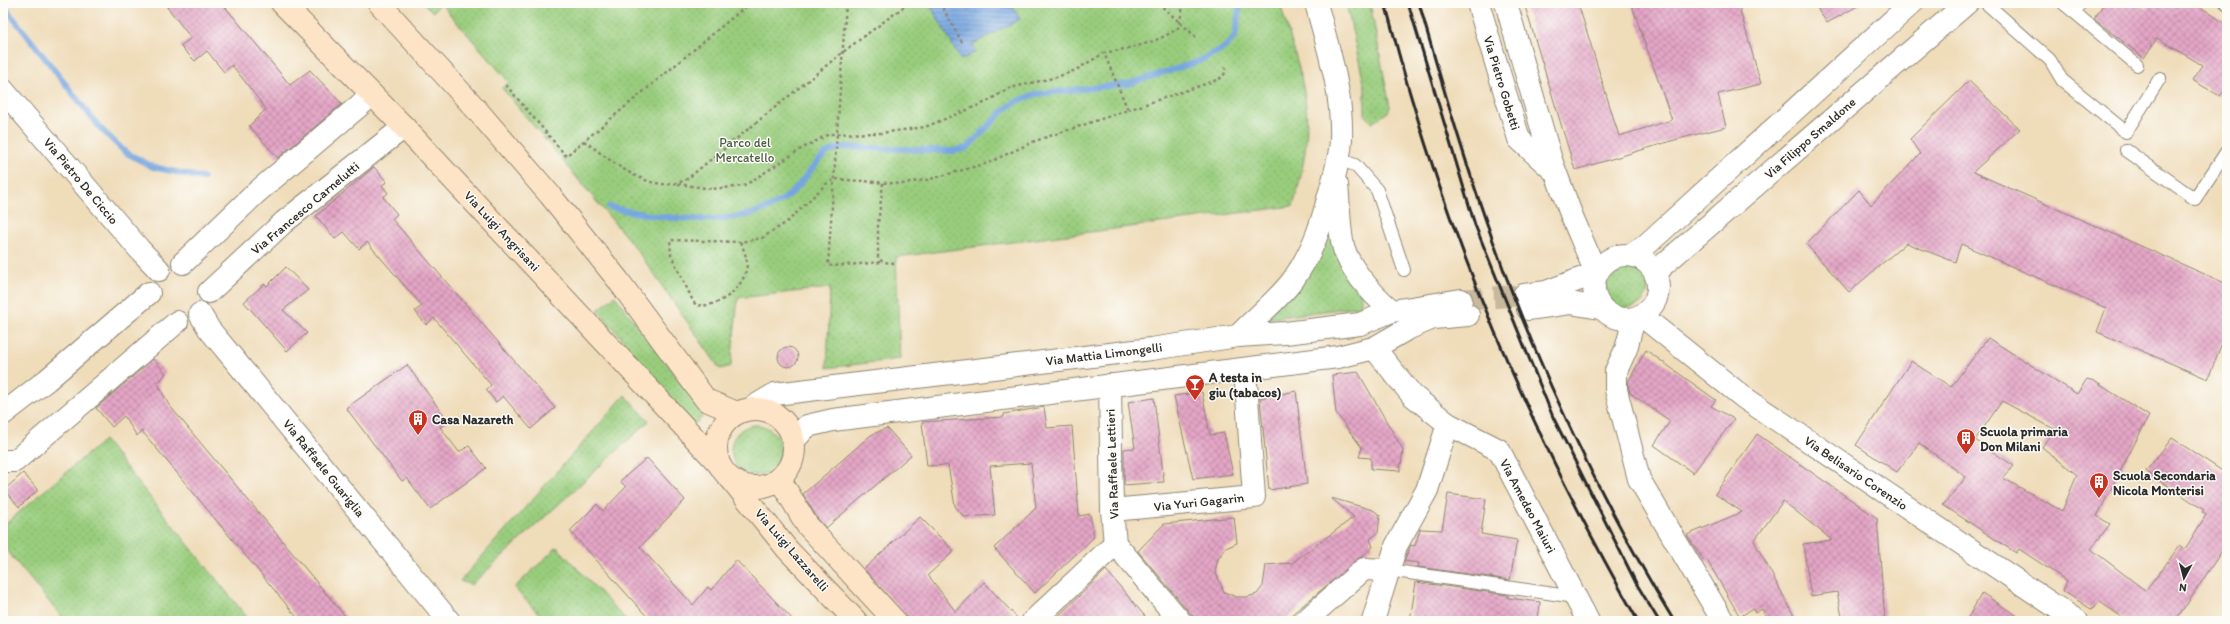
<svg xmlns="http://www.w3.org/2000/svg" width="2230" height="624" viewBox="0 0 2230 624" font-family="Itim,sans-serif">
<defs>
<pattern id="green-dots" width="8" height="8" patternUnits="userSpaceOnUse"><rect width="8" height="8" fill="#99cd7d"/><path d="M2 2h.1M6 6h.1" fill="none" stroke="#84b06c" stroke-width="1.8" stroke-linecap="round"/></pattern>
<pattern id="water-rules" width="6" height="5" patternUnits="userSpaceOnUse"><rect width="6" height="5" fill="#76a5e0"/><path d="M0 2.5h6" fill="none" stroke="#6187b6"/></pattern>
<pattern id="building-cross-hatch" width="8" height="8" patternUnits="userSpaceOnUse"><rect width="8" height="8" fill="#e4a6c6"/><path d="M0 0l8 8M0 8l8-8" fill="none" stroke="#b987a1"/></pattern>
</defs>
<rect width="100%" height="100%" fill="#fdfcf7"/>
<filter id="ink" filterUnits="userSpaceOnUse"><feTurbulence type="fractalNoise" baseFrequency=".025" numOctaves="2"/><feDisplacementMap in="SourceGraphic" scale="8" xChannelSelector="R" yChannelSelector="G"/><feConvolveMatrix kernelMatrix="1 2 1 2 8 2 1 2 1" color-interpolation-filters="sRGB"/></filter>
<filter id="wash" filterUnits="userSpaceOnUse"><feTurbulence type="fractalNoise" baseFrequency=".012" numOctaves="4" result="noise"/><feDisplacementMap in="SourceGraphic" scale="16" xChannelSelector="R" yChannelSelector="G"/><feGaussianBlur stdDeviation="0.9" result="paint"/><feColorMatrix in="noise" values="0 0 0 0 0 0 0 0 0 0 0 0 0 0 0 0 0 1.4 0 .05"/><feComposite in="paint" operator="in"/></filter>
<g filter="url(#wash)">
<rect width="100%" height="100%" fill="#efdcb9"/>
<g fill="url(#green-dots)" stroke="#627c54">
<path d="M 423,3 L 1280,3 C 1288,32 1299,62 1304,92 C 1311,129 1304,170 1293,206 L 896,257 L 900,359 L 827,368 L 830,288 L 738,298 L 731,366 L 720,369 L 637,250 L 502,88 L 509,82 L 441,4 L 433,12 Z"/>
<polygon points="1346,3 1370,3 1390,107 1388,112 1372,123 1365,116 1365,88"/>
<polygon points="1333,231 1361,295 1361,306 1265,319"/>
<circle cx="1627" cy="287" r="21"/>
<path d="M 615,296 L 702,410 C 703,417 701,420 695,423 L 689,421 L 598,310 Z"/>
<polygon points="625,395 649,421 471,585 460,581"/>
<circle cx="756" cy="450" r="25"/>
<polygon points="104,440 250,621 65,621 3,546 3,526"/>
<polygon points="557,547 627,621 546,621 514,588"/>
</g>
<polygon fill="url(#water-rules)" stroke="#506886" points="929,3 963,3 967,10 979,3 1011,3 1020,19 972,45 976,52 961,60"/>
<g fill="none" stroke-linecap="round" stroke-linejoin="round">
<g stroke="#76a5e0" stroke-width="6">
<polyline points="3,5 100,128 125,152 153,167 203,178"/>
<path d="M 609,207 C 661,219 743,231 788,196 C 803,184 812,164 827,153 C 831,150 839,149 844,147 L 954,151 L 967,148 L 1004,110 L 1018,101 L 1036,94 L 1128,84 L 1197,62 L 1224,48 L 1235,37 L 1240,3"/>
</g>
</g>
<g id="blocks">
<g fill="url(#building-cross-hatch)" fill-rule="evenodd">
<polygon points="164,3 222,3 290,85 310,70 342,104 278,158 249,126 266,109 232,65 224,72 207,51 195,61 180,46 191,38"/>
<polygon points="1524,3 1578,3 1619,136 1672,120 1631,3 1738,3 1761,84 1718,94 1726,127 1678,139 1575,170"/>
<polygon points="1814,3 1863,3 1827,23"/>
<polygon points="2104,3 2138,3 2146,8 2151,3 2195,3 2227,25 2227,87 2220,96 2192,80 2202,65 2157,38 2144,58 2094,19"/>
<polygon points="1969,81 2020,129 1973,172 2227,284 2227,330 2208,379 2097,332 2106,308 1961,244 1955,262 1906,243 1849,292 1806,244 1859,190 1871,205 1920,154 1910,139"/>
<polygon points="374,167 387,182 382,185 388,193 383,197 397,214 392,219 555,408 531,429 503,396 496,402 486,390 491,385 434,318 426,325 415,311 422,306 367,242 359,249 344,232 335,239 316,216"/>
<polygon points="286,267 308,290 283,310 307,333 287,351 244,302 264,284 267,286"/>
<path d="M 1988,338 L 2077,394 L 2087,379 L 2094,381 L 2149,416 L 2097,516 L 2110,524 L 2091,549 L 2146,591 L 2180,545 L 2185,549 L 2206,515 L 2202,512 L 2204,510 L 2146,471 L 2172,438 L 2227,474 L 2227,543 L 2176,621 L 2128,621 L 2100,602 L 2091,609 L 2063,591 L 2067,581 L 2019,549 L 2016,553 L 1943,505 L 1966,477 L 1919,443 L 1897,472 L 1856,445 L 1911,361 L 1951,387 ZM 2002,401 L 2054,429 L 2042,447 L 2077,475 L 2062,511 L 2003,478 L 2014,466 L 1975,440 Z"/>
<circle cx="788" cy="357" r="10"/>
<polygon points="1646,350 1716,400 1711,406 1734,419 1693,473 1654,445 1670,421 1630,393 1628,382"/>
<polygon points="153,359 166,373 158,384 169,405 349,621 300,621 142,431 137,436 124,416 112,427 96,408"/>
<polygon points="407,365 448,421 440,427 459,452 469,446 486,468 430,509 407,478 402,481 346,408"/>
<polygon points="1358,372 1403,450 1400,471 1371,469 1371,458 1359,457 1362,448 1336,413 1332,375"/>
<polygon points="1296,391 1307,484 1269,490 1260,398"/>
<polygon points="1202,392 1210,435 1224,433 1233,474 1193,479 1174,396"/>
<polygon points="1154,398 1164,482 1124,485 1124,449 1135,448 1128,402"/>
<polygon points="1044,407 1047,428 1072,426 1079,516 1090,514 1094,537 1035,593 994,548 1036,508 1031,463 990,466 995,515 964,517 955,506 948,465 927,466 922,422 1004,417 1004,414"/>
<polygon points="887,428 911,455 826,528 817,518 803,494 871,435"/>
<polygon points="1757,434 1877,518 1885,621 1843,621 1837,592 1811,596 1803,544 1832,540 1783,501 1754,541 1797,621 1768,621 1762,609 1755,613 1753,608 1740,617 1707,560 1704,561 1687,535 1742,512 1715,494"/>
<polygon points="647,458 685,500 640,547 693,605 708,587 711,590 736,560 794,621 651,621 570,531 597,504 603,511 626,487 620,481"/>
<polygon points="23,473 38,490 19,507 4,490"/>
<polygon points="1448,494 1486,499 1481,534 1517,540 1510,580 1418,567 1419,563 1404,561 1411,545 1415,546 1420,529 1442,530"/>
<polygon points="1331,498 1373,510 1380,515 1378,533 1370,539 1373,547 1284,621 1197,621 1138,551 1164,524 1234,517 1237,543 1226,548 1218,559 1215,571 1224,592 1236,597 1247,597 1257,594 1263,586 1266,565 1292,563 1354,517"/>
<polygon points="920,517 954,551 928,575 956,612 984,582 1020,621 910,621 864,569"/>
<polygon points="1106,570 1149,621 1053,621"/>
<polygon points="1416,582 1508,595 1508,598 1540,602 1538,621 1410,621"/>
<polygon points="1982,593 2025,621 1966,621"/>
</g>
</g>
</g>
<g filter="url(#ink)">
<use href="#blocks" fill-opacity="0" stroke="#8d8472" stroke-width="1"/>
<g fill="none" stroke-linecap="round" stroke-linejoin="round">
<polyline stroke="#c8b99d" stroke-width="22" stroke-dasharray="22 11" stroke-linecap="butt" points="1461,300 1524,295"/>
<defs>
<g id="lane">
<polyline points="1986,3 2050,60 2062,80 2126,132 2160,78"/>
<polyline points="2063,3 2074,12"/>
<polyline points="2081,3 2074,12 2137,65"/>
<polyline points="2226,3 2227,3"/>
<polyline points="2126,150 2195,199 2227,151"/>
<polyline points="1338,159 1355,165 1377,190 1404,270"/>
<polyline points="1388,570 1575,597"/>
</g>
<g id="street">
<polyline points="1478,3 1519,139 1554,171"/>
<polyline points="1506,3 1551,160 1571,214 1596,273 1546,292 1524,295"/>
<polyline points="3,90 140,250 159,270"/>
<path d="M 1337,185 C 1339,204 1339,223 1342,241 C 1346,266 1373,295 1392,311"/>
<circle cx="1626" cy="287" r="32"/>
<polyline points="1631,255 1645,246 1912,3"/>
<polyline points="183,263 257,192 372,95"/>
<polyline points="1656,275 1663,265 1967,3"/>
<polyline points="209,292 284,222 404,127"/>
<polyline points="1528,309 1570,303 1600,308"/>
<polyline points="200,314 209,329 449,621"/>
<polyline points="1642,316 1743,397 2077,621"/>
<polyline points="1634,319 1626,349 1616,371 1616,390 1639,479 1723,621"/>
<path d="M 1238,336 C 1255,318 1278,300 1293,280 C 1311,254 1320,230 1328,199 C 1333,180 1340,160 1341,140 C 1343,93 1328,48 1316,3"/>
<polyline points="1374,348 1412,395 1448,424 1499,450 1588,621"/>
<polyline points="750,409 775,394 1151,349 1238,336 1285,333 1360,324 1392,311 1461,300"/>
<polyline points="3,414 47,380 149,293"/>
<polyline points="794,440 807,426 833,420 1338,357 1374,348 1407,329 1433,318 1468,315"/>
<polyline points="3,461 15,461 177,322"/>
<polyline points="1112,510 1254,497 1245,369"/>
<polyline points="1114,542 1180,621"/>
<polyline points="1033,621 1115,544 1112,510 1110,385"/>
<polyline points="1305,621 1364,569 1388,570"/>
<polyline points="1373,621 1396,546 1427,490 1448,424"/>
</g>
<g id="secondary">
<polyline points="282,3 404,127 718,463"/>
<polyline points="379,3 476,109 550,195 618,280 706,400 737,413"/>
<circle cx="755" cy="448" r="39"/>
<polyline points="779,478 807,525 895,621"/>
<polyline points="731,479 787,549 856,621"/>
</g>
</defs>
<use href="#lane" stroke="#8d8472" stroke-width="14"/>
<use href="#street" stroke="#8d8472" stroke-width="24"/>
<use href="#secondary" stroke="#8d8472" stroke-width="24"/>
<g stroke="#8d8472" stroke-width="2.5" stroke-dasharray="3 3" stroke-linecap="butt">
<polyline points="433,3 438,7"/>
<polyline points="846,3 828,265 833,266 883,262"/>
<polyline points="940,3 963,44"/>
<polyline points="1158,3 1196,37"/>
<polyline points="506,85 566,156 750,3"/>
<path d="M 1128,110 L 1217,80 C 1223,77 1227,73 1225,66"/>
<path d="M 584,141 C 611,160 652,198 687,179 L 843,52 L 909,3"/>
<polyline points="883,183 878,224 878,258 883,262 895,263"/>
<polyline points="678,184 712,189 744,186 801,149 829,134 881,133 925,127 984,103 1010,88 1057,77 1076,70 1104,53"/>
<path d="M 741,242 C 743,249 747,257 747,264 C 746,287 719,309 696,305 L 693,301 L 671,255 L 670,240 L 741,242 L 762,238 L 787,222 L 826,184 L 835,179 L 902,184 L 931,179 L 988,163 L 1035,141 L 1128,110 L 1104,53 C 1129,48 1156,44 1178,28 L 1184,3"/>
</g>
<use href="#lane" stroke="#fff" stroke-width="12"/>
<use href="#street" stroke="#fff" stroke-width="22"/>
<use href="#secondary" stroke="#fee4c6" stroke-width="22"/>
<g stroke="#2b2b2b" stroke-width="3">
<path d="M 1385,3 C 1394,35 1402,68 1412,100 C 1465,280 1545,458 1638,621"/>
<polyline points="1408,3 1475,225 1553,417 1636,583 1659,621"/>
<path d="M 1419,3 C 1451,117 1486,232 1532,342 C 1571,435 1621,534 1674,621"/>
</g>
</g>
</g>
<defs>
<symbol id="bar-pin" viewBox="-11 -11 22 30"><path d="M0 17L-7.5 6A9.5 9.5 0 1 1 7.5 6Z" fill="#c8321e" stroke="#fdfcf7"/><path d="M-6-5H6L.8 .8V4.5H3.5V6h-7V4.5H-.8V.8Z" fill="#fff"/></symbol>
<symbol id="building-pin" viewBox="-11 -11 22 30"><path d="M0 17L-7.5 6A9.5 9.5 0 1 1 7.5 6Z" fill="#c8321e" stroke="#fdfcf7"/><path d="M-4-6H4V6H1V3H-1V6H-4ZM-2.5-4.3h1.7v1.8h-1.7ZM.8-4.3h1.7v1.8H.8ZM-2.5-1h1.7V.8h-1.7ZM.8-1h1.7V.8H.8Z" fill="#fff"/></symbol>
</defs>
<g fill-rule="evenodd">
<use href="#bar-pin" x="1184" y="373" width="22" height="30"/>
<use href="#building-pin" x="407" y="408" width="22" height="30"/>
<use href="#building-pin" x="1955" y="427" width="22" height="30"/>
<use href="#building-pin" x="2088" y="471" width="22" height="30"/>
</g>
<g text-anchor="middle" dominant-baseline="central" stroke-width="3" stroke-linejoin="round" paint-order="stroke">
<g font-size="13" fill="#2b2b2b" stroke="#fdfcf7">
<text transform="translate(1502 83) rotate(73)">Via Pietro Gobetti</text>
<text transform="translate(1810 138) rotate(-41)">Via Filippo Smaldone</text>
<text transform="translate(81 181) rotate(50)">Via Pietro De Ciccio</text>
<text transform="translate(305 208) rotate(-40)">Via Francesco Carnelutti</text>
<text transform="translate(502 231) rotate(47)">Via Luigi Angrisani</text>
<text transform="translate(1104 354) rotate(-7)">Via Mattia Limongelli</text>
<text transform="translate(1112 464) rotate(-92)">Via Raffaele Lettieri</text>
<text transform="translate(324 468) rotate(51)">Via Raffaele Guariglia</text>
<text transform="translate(1856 473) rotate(34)">Via Belisario Corenzio</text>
<text transform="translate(1199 502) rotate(-6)">Via Yuri Gagarin</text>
<text transform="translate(1528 506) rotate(62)">Via Amedeo Maiuri</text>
<text transform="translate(792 550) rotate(49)">Via Luigi Lazzarelli</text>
</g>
<g font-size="13" fill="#4c5c44" stroke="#fdfcf7">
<text x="745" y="142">Parco del<tspan x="745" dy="15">Mercatello</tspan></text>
</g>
<g font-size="13" font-weight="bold" fill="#2b2b2b" stroke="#fdfcf7" text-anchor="start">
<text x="1209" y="377">A testa in<tspan x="1209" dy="15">giu (tabacos)</tspan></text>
<text x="432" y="419">Casa Nazareth</text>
<text x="1980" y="431">Scuola primaria<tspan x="1980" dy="15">Don Milani</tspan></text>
<text x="2113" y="475">Scuola Secondaria<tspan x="2113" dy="15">Nicola Monterisi</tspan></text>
</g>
</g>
<rect width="2230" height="624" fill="none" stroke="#fdfcf7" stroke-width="16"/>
<g transform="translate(2184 578) rotate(187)" stroke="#fdfcf7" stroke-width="3" paint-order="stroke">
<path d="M0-3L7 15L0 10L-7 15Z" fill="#2b2b2b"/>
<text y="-6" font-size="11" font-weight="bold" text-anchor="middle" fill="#2b2b2b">N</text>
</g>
</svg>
